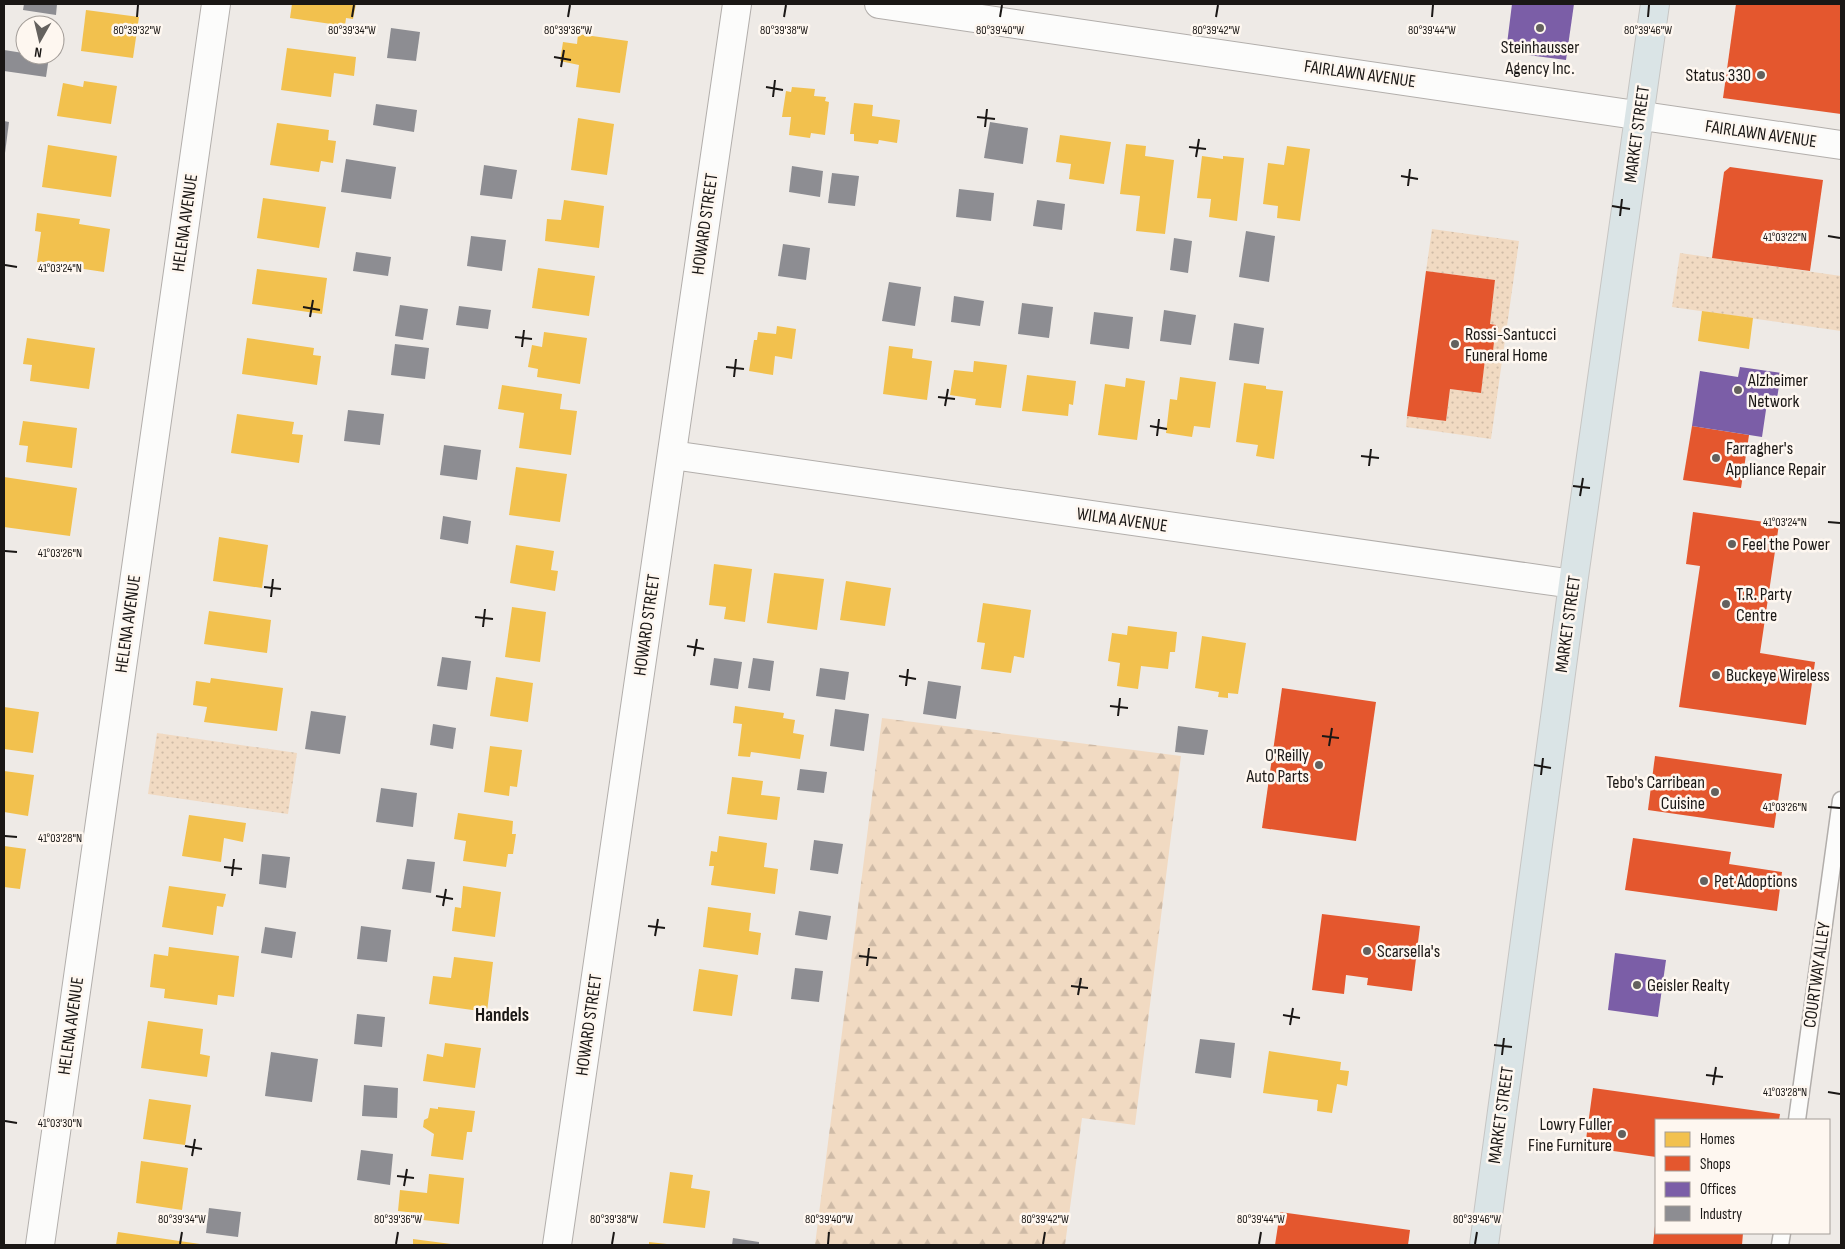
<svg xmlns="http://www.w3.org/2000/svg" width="1845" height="1249" viewBox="0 0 1845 1249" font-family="'Sofia Sans Condensed',sans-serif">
<defs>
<pattern id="grass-dots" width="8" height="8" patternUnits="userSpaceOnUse" patternTransform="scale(1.25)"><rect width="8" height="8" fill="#f1dac2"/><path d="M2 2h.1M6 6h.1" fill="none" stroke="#cebaa6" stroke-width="1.8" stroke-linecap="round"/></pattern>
<pattern id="forest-firs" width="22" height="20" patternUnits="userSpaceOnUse" patternTransform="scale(1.25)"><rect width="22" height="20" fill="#f1dac2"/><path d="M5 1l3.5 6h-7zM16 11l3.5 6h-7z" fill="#cebaa6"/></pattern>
</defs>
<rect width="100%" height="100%" fill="#eeeae6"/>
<g fill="url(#grass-dots)">
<polygon points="1432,229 1519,241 1491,439 1406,427 1407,416 1446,421 1450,389 1481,393 1486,351 1493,351 1496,325 1490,324 1495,280 1426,271"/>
<polygon points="1680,253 1841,276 1841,331 1672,307"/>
<polygon points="157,733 297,753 288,814 148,794"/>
</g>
<polygon fill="url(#forest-firs)" points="882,718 1181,756 1135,1125 1082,1118 1065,1245 815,1245"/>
<g fill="#f2c14e">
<polygon points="292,4 356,4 353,19 346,18 345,26 290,18"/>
<polygon points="86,10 139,17 133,58 81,51"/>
<polygon points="578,34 628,41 620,93 576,87 579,65 560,61 563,42 577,44"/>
<polygon points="287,48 356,57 354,76 334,73 331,97 281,90"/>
<polygon points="84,81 117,86 111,124 57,116 63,83 83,87"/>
<polygon points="792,87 815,89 814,96 826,97 825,101 829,102 825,135 811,133 810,138 789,135 791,117 782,117 786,91 791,92"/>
<polygon points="854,103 873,105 872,116 900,120 897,143 879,140 878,144 854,141 854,134 850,134"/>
<polygon points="578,118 614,124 607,175 571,170"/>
<polygon points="277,123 329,130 328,140 336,141 333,163 321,161 319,172 270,165"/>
<polygon points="1060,135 1111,142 1104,184 1069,179 1071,164 1056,162"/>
<polygon points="1126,144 1146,146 1145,156 1174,160 1165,234 1136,231 1140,196 1120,194"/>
<polygon points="48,145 117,156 111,197 42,187"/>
<polygon points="1287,146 1310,149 1300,221 1277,218 1278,206 1263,204 1268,163 1284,165"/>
<polygon points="1202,156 1223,159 1223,156 1244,158 1237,221 1209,217 1211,199 1197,198"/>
<polygon points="263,198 326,207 319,248 257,238"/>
<polygon points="564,200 604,206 599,248 545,241 547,219 561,220"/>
<polygon points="37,213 80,219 79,224 110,229 104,272 37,262 41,232 35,231"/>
<polygon points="538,268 595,276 589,316 532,308"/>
<polygon points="257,269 327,278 322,314 252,304"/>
<polygon points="1702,311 1753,318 1749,349 1698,341"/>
<polygon points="777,326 796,329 792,359 775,356 773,375 749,371 754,340 757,340 758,332 776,334"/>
<polygon points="544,332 587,338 580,384 537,377 538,369 528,367 532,345 542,347"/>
<polygon points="27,338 95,348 89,389 30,381 32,365 23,364"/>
<polygon points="247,338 314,348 313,355 321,356 317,385 242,374"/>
<polygon points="889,346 913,349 912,358 932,361 927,400 883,394"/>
<polygon points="974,361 1007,365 1001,408 975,405 976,399 950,395 954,370 973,372"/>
<polygon points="1027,375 1076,381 1073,405 1069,404 1068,416 1022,411"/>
<polygon points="1180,377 1216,382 1210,428 1194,426 1192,437 1166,433 1170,399 1177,400"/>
<polygon points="1126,378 1145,381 1137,440 1098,435 1105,384 1125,387"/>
<polygon points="1244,383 1266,386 1266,389 1283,391 1274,459 1256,456 1258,445 1236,442"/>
<polygon points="502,385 562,394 560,409 577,411 571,455 519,448 524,413 498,409"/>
<polygon points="237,414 294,422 292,434 303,435 299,463 231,453"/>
<polygon points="23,421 77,428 72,468 26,462 28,446 19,445"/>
<polygon points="516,467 567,474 560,522 509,515"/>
<polygon points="4,477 77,488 70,536 4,527"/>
<polygon points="219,537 268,545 262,588 213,581"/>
<polygon points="516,545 554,551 551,570 558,571 555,591 510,583"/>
<polygon points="714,564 752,569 745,622 724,619 726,607 709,605"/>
<polygon points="774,573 824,579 817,630 767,623"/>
<polygon points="846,581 891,588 885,626 840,620"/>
<polygon points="983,603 1031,610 1024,658 1014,656 1011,673 981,669 985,643 977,642"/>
<polygon points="512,607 546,612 540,662 505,657"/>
<polygon points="209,611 271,620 267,653 204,644"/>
<polygon points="1128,626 1177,632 1175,652 1170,652 1168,669 1141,666 1138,689 1117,686 1120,663 1108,661 1112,633 1127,635"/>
<polygon points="1202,636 1246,643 1238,694 1228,693 1228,698 1218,697 1219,692 1195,688"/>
<polygon points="496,677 533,683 528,722 490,716"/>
<polygon points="211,678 283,688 277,731 204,722 207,707 193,705 196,681 210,683"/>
<polygon points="735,706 784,713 783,718 795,720 793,733 804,735 800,759 751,752 750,757 738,756 742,724 733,723"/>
<polygon points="4,707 39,712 33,753 4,749"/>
<polygon points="490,746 522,750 517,787 510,786 509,796 484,792"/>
<polygon points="4,771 34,775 28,816 4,812"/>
<polygon points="732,777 763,781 761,795 780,797 777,820 727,814"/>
<polygon points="458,813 513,821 512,834 516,834 513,854 508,854 506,867 463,861 466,841 454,839"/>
<polygon points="189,815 246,823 243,842 224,838 221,862 182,856"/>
<polygon points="719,836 767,843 764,867 778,869 775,894 711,885 714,866 709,866 711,851 717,852"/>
<polygon points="4,846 26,849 20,889 4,887"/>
<polygon points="169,886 226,894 223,907 217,906 213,935 162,927"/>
<polygon points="463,886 501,892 495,937 452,931 455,907 461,908"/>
<polygon points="708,907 751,913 749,931 761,933 758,955 703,947"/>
<polygon points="169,947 239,956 234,997 218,995 217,1005 164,998 165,989 150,987 154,954 168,956"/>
<polygon points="454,957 493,962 487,1012 429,1004 433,976 451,978"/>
<polygon points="699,969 738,975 732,1016 693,1011"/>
<polygon points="148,1021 203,1029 200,1054 210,1056 207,1077 141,1068"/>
<polygon points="445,1043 481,1048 475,1088 423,1081 427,1054 443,1057"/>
<polygon points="1269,1051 1341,1062 1340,1070 1349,1071 1347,1086 1337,1084 1332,1113 1317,1111 1318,1100 1263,1093"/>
<polygon points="149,1099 191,1105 185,1145 143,1139"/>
<polygon points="438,1107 475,1111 472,1132 467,1132 463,1160 431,1156 434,1134 423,1127 424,1120 428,1118 430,1108 438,1109"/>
<polygon points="141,1161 188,1168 182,1210 136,1203"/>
<polygon points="670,1172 693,1175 691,1188 710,1191 705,1228 663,1223"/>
<polygon points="429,1174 464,1178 459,1224 423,1220 424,1214 398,1211 400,1190 427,1193"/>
<polygon points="118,1232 200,1244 200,1245 116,1245"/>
<polygon points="413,1239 451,1244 451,1245 413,1245"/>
<polygon points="649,1242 667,1244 667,1245 649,1245"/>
</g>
<g fill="#e4572e">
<polygon points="1736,4 1841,4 1841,114 1723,98"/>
<polygon points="1730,167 1823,180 1810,271 1712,258 1724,172"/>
<polygon points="1426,271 1495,280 1490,324 1496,325 1493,351 1486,351 1481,393 1450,389 1446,421 1407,416"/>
<polygon points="1692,426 1749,435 1741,488 1683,480"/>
<polygon points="1693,512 1779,524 1760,653 1815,662 1806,725 1679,707 1700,566 1686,564"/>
<polygon points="1282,688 1376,702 1356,841 1262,828"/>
<polygon points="1655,756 1782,774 1774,828 1648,810"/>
<polygon points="1633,838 1731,852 1729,864 1782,872 1777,911 1625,890"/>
<polygon points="1322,914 1420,926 1412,991 1367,985 1368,978 1346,975 1344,994 1312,990"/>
<polygon points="1593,1088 1780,1114 1779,1120 1656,1120 1656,1157 1585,1147"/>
<polygon points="1280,1212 1410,1230 1408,1245 1275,1245"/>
<polygon points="1655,1226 1656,1233 1743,1233 1742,1245 1653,1245"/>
</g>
<g fill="#7b5ea7">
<polygon points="1512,4 1574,4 1566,60 1506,52"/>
<polygon points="1740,367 1781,373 1776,405 1767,403 1762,437 1692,426 1700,371 1738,377"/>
<polygon points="1615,953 1666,960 1658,1017 1608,1010"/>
</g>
<g fill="#8d8d92">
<polygon points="24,4 57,4 56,15 23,10"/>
<polygon points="391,28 420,32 416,61 387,58"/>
<polygon points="4,50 49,57 46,77 4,71"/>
<polygon points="376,104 417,110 414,132 373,125"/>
<polygon points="4,121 9,122 5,153 4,153"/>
<polygon points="990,122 1028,128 1023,164 984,158"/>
<polygon points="346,159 396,167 391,199 341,192"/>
<polygon points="484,165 517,170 512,199 480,195"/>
<polygon points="792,166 823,171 820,197 789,192"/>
<polygon points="832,173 859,176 855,206 828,203"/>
<polygon points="959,189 994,193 991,221 956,217"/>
<polygon points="1037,200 1065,204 1062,230 1033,226"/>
<polygon points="1246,231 1275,236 1269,282 1239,277"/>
<polygon points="471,236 506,240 502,271 467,266"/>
<polygon points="1174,238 1192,241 1188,273 1170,270"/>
<polygon points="783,244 810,248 806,280 778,276"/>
<polygon points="356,252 391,257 388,276 353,271"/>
<polygon points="889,282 921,287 915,326 882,321"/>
<polygon points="954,296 984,301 980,326 951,322"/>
<polygon points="1022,303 1053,307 1049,338 1018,334"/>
<polygon points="400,305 428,309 423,340 395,336"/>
<polygon points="459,306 491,310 488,329 456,325"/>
<polygon points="1164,310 1196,315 1191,345 1160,341"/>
<polygon points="1094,312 1133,317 1129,349 1090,344"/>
<polygon points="1234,323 1264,328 1259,364 1229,360"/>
<polygon points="395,344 429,348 425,379 391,375"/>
<polygon points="348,410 384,414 380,445 344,441"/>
<polygon points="444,445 481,450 477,480 440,475"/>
<polygon points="443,516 471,521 468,544 440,539"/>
<polygon points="442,657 471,661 467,690 437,686"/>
<polygon points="714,658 742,662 738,689 710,685"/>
<polygon points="753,658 774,661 770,691 748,688"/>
<polygon points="820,668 849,672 845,700 816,696"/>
<polygon points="928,681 961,686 956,719 923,714"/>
<polygon points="835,709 869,714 864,751 830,746"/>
<polygon points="311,711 346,716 340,754 305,749"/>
<polygon points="433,724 456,728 453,749 430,745"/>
<polygon points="1178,726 1208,730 1204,755 1175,752"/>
<polygon points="800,769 827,772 824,793 797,790"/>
<polygon points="381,788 417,793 413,827 376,822"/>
<polygon points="814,840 843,844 838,874 810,870"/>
<polygon points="262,854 290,857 286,888 259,884"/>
<polygon points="407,859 435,862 431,893 402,889"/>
<polygon points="799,911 831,916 827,940 795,935"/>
<polygon points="361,926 391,930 387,962 357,959"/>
<polygon points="265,927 296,932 292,958 261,953"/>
<polygon points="795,968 823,971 819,1002 791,999"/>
<polygon points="357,1014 385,1017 382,1047 354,1044"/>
<polygon points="1200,1039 1235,1043 1231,1078 1195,1073"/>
<polygon points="271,1052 318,1059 312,1102 265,1096"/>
<polygon points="364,1085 398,1088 397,1118 362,1116"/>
<polygon points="361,1150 393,1154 390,1185 357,1180"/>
<polygon points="209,1208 241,1212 238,1237 206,1233"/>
<polygon points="733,1238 759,1242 759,1245 732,1245"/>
</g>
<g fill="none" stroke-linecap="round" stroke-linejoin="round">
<defs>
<g id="lane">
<polyline points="1797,1120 1841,800"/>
<polyline points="1780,1245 1782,1233"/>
</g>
<g id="street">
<polyline points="879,4 1841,145"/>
<polyline points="672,455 1573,584"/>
<polyline points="40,1245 216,4"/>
<polyline points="557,1245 737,4"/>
</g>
<polyline id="primary" points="1484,1245 1573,584 1655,4"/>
</defs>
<use href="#lane" stroke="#b2aeab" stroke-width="19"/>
<use href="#street" stroke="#b2aeab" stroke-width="30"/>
<use href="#primary" stroke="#c6c5c3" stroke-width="30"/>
<use href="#lane" stroke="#fcfcfb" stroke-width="16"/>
<use href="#street" stroke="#fcfcfb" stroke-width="28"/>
<use href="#primary" stroke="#dae4e6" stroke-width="28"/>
</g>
<path fill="none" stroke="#1a1715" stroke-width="2" d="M 137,17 L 138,5M 352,17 L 354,5M 568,17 L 570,5M 784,17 L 786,5M 1000,17 L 1002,5M 1216,17 L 1218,5M 1432,17 L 1433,5M 1648,17 L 1649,5M 554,57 L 571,60M 561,67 L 564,50M 766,87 L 783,90M 773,97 L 775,80M 977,117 L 995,119M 985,127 L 987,109M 1189,147 L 1206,149M 1196,157 L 1199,139M 1401,176 L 1418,179M 1408,186 L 1410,169M 1612,206 L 1630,209M 1620,216 L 1622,199M 1828,236 L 1840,238M 5,265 L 17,267M 303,307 L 320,310M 310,317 L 313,300M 515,337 L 532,339M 522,347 L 524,330M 726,367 L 744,369M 734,377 L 736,359M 938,397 L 955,399M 945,406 L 948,389M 1150,426 L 1167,429M 1157,436 L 1159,419M 1361,456 L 1379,458M 1369,466 L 1371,449M 1573,486 L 1590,488M 1580,496 L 1583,478M 1828,522 L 1840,523M 5,551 L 17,552M 264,587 L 281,589M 271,597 L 273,579M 475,617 L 493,619M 483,627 L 485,609M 687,646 L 704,649M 694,656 L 697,639M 899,676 L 916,679M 906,686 L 908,669M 1110,706 L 1128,708M 1118,716 L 1120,698M 1322,736 L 1339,738M 1329,746 L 1332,728M 1534,765 L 1551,768M 1541,775 L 1543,758M 1828,807 L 1840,808M 5,836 L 17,837M 224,867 L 242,869M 232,876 L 234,859M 436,896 L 453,899M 443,906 L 446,889M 648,926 L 665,928M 655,936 L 658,919M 859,956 L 877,958M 867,966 L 869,948M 1071,986 L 1088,988M 1078,995 L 1081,978M 1283,1015 L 1300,1018M 1290,1025 L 1293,1008M 1494,1045 L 1512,1047M 1502,1055 L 1504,1038M 1706,1075 L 1723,1077M 1713,1085 L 1716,1067M 1828,1092 L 1840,1094M 5,1121 L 17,1123M 185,1146 L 202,1149M 192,1156 L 195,1139M 397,1176 L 414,1178M 404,1186 L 407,1169M 180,1244 L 182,1232M 396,1244 L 398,1232M 612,1244 L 614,1232M 828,1244 L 829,1232M 1043,1244 L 1045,1232M 1259,1244 L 1261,1232M 1475,1244 L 1477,1232"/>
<g fill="#64615e" stroke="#fef7f0" stroke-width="2">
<circle cx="1540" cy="28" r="5"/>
<circle cx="1761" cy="75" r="5"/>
<circle cx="1455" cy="344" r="5"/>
<circle cx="1738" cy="390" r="5"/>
<circle cx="1716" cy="458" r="5"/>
<circle cx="1732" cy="544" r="5"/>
<circle cx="1726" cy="604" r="5"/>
<circle cx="1716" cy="675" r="5"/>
<circle cx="1319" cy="765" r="5"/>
<circle cx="1715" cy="792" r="5"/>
<circle cx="1704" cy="881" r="5"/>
<circle cx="1367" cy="951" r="5"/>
<circle cx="1637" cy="985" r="5"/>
<circle cx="1622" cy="1134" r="5"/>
</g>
<g text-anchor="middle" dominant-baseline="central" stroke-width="5" stroke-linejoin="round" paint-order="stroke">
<g font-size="18" fill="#1a1715" stroke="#fef7f0" text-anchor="start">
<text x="1540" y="47" text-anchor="middle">Steinhausser<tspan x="1540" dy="21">Agency Inc.</tspan></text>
<text x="1751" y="75" text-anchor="end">Status 330</text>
<text x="1465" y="334">Rossi-Santucci<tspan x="1465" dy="21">Funeral Home</tspan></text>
<text x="1748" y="380">Alzheimer<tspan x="1748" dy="21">Network</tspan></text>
<text x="1726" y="448">Farragher's<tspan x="1726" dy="21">Appliance Repair</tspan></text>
<text x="1742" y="544">Feel the Power</text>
<text x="1736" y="594">T.R. Party<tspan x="1736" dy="21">Centre</tspan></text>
<text x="1726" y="675">Buckeye Wireless</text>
<text x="1309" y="755" text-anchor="end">O'Reilly<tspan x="1309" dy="21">Auto Parts</tspan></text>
<text x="1705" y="782" text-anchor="end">Tebo's Carribean<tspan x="1705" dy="21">Cuisine</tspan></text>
<text x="1714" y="881">Pet Adoptions</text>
<text x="1377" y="951">Scarsella's</text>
<text x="1647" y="985">Geisler Realty</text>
<text x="1612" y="1124" text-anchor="end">Lowry Fuller<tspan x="1612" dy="21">Fine Furniture</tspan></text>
</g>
<g font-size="18" fill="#1a1715" stroke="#fef7f0">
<text transform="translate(1360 74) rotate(8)">FAIRLAWN AVENUE</text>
<text transform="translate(1637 134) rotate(-82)">MARKET STREET</text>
<text transform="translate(1761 134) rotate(8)">FAIRLAWN AVENUE</text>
<text transform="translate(185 223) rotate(-82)">HELENA AVENUE</text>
<text transform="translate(705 224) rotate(-82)">HOWARD STREET</text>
<text transform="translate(1122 520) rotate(8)">WILMA AVENUE</text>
<text transform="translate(128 624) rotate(-82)">HELENA AVENUE</text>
<text transform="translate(1568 624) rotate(-82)">MARKET STREET</text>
<text transform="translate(647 625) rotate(-82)">HOWARD STREET</text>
<text transform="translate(1817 975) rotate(-82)">COURTWAY ALLEY</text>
<text transform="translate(589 1025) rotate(-82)">HOWARD STREET</text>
<text transform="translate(71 1026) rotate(-82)">HELENA AVENUE</text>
<text transform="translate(1501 1115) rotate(-82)">MARKET STREET</text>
</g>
<g font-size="19" font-weight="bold" fill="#1a1715" stroke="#fef7f0">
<text x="502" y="1015">Handels</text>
</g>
</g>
<g font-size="12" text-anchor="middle" fill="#1a1715" stroke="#fef7f0" stroke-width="5" stroke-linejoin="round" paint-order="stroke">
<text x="137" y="34">80°39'32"W</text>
<text x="352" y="34">80°39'34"W</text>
<text x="568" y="34">80°39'36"W</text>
<text x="784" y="34">80°39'38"W</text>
<text x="1000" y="34">80°39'40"W</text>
<text x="1216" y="34">80°39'42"W</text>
<text x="1432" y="34">80°39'44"W</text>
<text x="1648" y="34">80°39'46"W</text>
<text x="1785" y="241">41°03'22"N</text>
<text x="60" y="272">41°03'24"N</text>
<text x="1785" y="526">41°03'24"N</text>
<text x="60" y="557">41°03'26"N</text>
<text x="1785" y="811">41°03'26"N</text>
<text x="60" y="842">41°03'28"N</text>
<text x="1785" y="1096">41°03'28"N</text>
<text x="60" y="1127">41°03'30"N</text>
<text x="182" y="1223">80°39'34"W</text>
<text x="398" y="1223">80°39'36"W</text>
<text x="614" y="1223">80°39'38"W</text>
<text x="829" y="1223">80°39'40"W</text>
<text x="1045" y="1223">80°39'42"W</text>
<text x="1261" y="1223">80°39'44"W</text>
<text x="1477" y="1223">80°39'46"W</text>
</g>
<rect width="1845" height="1249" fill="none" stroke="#1a1715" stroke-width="10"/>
<rect x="1655" y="1119" width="175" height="115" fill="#fef7f0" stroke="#a39d98"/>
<rect x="1665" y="1132" width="25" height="15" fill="#f2c14e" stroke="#a39d98"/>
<text x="1700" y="1144" font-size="15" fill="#1a1715">Homes</text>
<rect x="1665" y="1156" width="25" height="15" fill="#e4572e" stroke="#a39d98"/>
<text x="1700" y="1169" font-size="15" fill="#1a1715">Shops</text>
<rect x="1665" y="1182" width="25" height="15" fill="#7b5ea7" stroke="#a39d98"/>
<text x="1700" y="1194" font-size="15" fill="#1a1715">Offices</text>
<rect x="1665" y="1206" width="25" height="15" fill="#8d8d92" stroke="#a39d98"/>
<text x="1700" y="1219" font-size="15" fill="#1a1715">Industry</text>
<g transform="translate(40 40) rotate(188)"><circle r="24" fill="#fef7f0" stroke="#a39d98"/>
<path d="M0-4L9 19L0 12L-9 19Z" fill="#64615e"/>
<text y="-8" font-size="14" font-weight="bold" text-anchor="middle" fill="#1a1715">N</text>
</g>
</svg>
